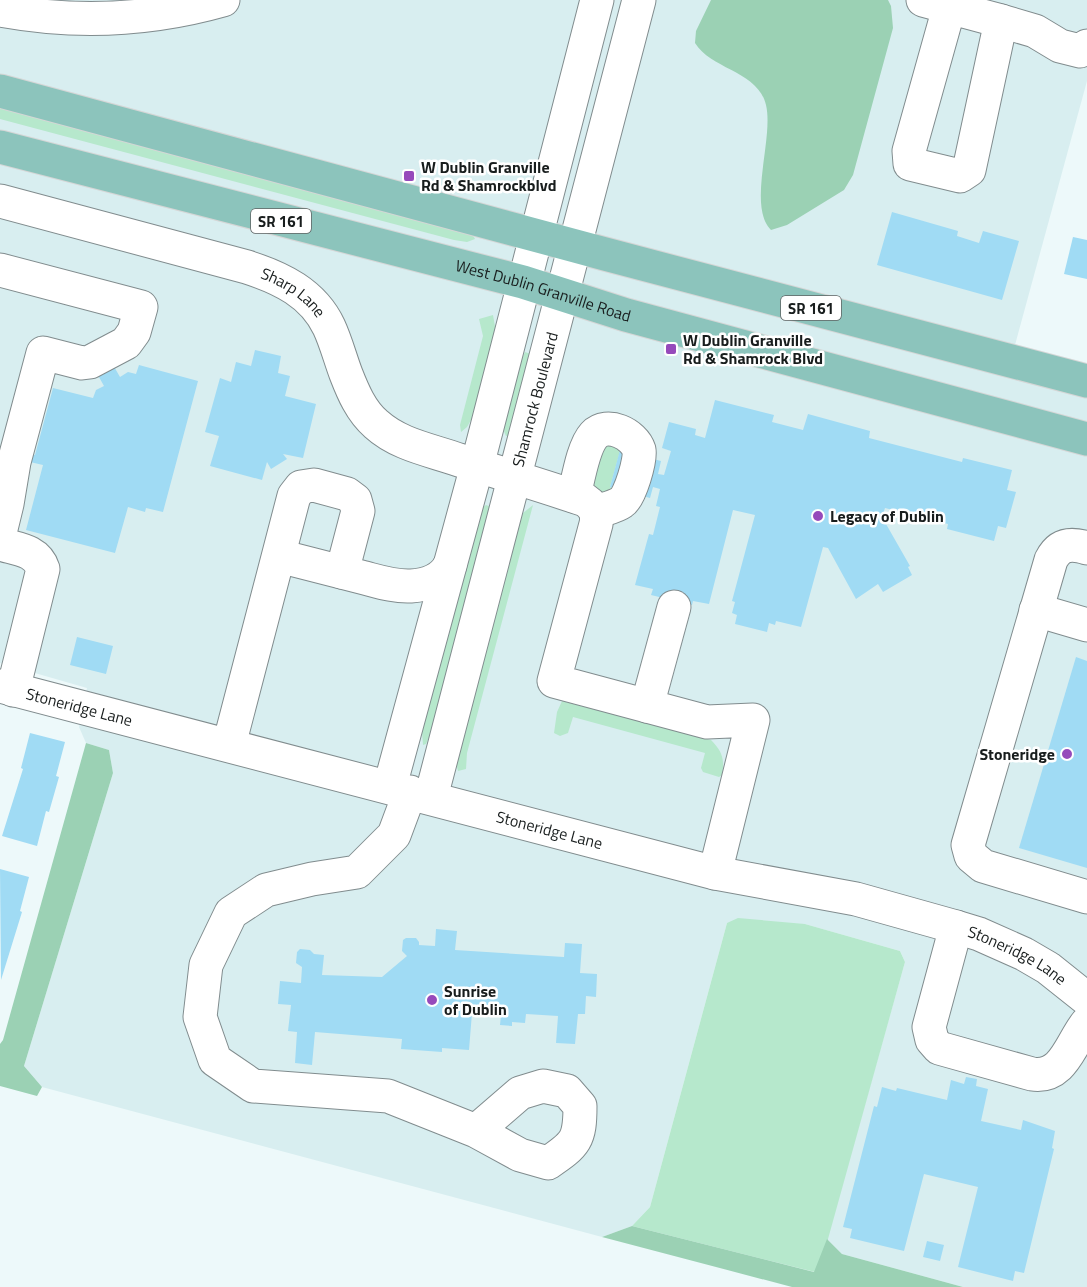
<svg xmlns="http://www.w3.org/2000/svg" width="1087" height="1287" viewBox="0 0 1087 1287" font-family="'Titillium Web',sans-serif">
<rect width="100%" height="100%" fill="#edf9fa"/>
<polygon fill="#d8eef0" points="0,0 1087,0 1087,81 1015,345 1087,364 1087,1287 963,1287 842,1254 827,1239 905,962 900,951 805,924 727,923 650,1207 632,1226 602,1237 42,1087 24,1066 113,773 109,750 86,743 79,727 87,688 0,663"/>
<g fill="#b6e8cc">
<polygon points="0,107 463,230 474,237 475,239 467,242 454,240 0,119"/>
<polygon points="493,315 496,332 474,415 467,427 461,432 460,425 483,336 479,319"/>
<polygon points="525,352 531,354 510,435 506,436 503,429 518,367"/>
<polygon points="605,442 622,448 620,451 610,487 616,489 611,494 596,494 588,476"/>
<polygon points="486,505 489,506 491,509 434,726 426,744 423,745 422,732 482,508"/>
<polygon points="533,505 467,753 466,769 458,771 456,763 519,522 523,513"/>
<path d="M 562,701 L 711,740 C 722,751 725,759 722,775 L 719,777 L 703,772 L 701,768 L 705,753 L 573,717 L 568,733 L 560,736 L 554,733 L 557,712 Z"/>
<polygon points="738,918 805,924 900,951 905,962 828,1239 815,1272 632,1226 650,1207 727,923"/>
</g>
<g fill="#9bd1b4">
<path d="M 711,0 L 888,0 L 891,6 L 893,28 L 853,175 L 844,190 L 787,225 L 771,230 C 747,206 774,138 766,105 C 758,71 712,70 695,43 L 696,31 Z"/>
<polygon points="86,743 109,750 113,773 24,1066 42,1087 37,1096 0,1086 0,1044 3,1040"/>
<polygon points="632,1226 814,1272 827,1239 842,1254 963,1287 792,1287 602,1237"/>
</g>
<g fill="#a0dbf4">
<polygon points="892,212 958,231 957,236 979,243 983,231 1019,241 1002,300 877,265"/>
<polygon points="1073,237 1087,240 1087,279 1064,274"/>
<polygon points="101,344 120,377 128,372 136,374 139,365 198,381 163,512 146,508 145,512 128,507 115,553 26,530 43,465 30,462 32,454 35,455 53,388 93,398 96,390 104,386 85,352"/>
<polygon points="255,350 281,356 278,373 290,376 285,396 316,404 303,458 283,454 287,459 271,469 267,462 262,480 210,466 219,436 205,432 220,378 231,382 236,362 251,366"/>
<polygon points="715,400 774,415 772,422 803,430 808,414 870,431 869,438 962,462 963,458 1012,470 1007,490 1016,492 1006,528 998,526 994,541 947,529 948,524 885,508 882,517 910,566 908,567 912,575 883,592 878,584 856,599 828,548 823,547 801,627 776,621 775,625 769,623 767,632 735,624 737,615 732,613 735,602 732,601 755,515 733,510 709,604 693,601 692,605 651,595 653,589 635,585 649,534 653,535 660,507 656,506 660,489 653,487 650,498 610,487 620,450 661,461 658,474 664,475 671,451 662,448 669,422 696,429 695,435 705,438"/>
<polygon points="77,637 113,646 106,674 70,665"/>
<polygon points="1076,657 1087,661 1087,868 1019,848"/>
<polygon points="30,733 65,742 56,776 59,777 49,812 46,811 37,846 2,836 23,769 21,768"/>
<polygon points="0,869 29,877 20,911 22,912 1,980"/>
<polygon points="436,929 457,931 455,950 564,957 565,943 582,944 580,973 597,974 596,997 586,996 585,1014 578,1014 575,1044 556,1043 558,1016 526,1014 525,1023 512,1022 512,1026 500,1025 501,1015 472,1013 469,1050 442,1048 442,1052 401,1049 402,1039 315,1032 312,1065 295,1063 297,1032 288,1031 291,1005 278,1004 280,981 301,983 302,967 296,963 297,952 300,949 310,950 314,954 324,955 322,975 382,977 407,956 402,951 403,940 406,938 416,938 419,942 419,945 435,946"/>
<polygon points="966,1077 977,1079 976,1086 988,1089 981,1121 1021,1130 1023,1120 1055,1131 1052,1148 1054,1149 1024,1273 1015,1271 1013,1281 958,1267 978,1187 924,1174 904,1251 850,1238 852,1229 843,1227 874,1106 877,1107 882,1087 896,1091 897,1088 947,1100 951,1080 964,1084"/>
<polygon points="927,1241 944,1245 940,1261 923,1257"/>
</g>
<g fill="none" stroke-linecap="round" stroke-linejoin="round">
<defs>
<g id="minor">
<polyline points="923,0 1001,21 969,170 960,176 910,164 909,151 949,8"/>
<path d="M 0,10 C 75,24 149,21 223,0"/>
<polyline points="1001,21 1035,31 1060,46 1080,51 1087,46"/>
<path id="s1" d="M 0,201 L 247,267 C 281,278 313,293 329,327 C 336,342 340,358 346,374 C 353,392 361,411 376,424 C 399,445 431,450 459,460 C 501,473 543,486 585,500 C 594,506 598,513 596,524 L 554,681 L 707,722 L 753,720 L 715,873"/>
<polyline points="0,270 141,307 134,332 126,343 90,362 82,363 43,353 14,462 7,504 0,533"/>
<path d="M 574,496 C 578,480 583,447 594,435 C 607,421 634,434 639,450 C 641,459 630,497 622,502 C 615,507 604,509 596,512"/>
<path d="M 0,544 C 17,549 37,550 43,569 L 13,690"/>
<path d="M 1087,548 C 1071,543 1059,544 1051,560 L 968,845 L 971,856 L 983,866 L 1087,897"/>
<path d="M 279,556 C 306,563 333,570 361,577 C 377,581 394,587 411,586 C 427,585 443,579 450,565"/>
<polyline points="1036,610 1087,625"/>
<path id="s2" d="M 0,686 L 715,873 L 856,899 L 956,927 L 979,934 L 1024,954 L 1048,968 L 1087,999"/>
<polyline points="647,706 674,607"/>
<polyline points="229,745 294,496 301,487 314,485 347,494 355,500 358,511 342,572"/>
<polyline points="390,786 477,466 597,0"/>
<path d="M 410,792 L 394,835 L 357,872 L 312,879 L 266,890 L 231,913 L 206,965 L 200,1017 L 215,1060 L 253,1086 L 388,1096 L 476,1131 L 520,1093 L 543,1086 L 567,1091 L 580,1106 C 580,1140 576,1144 548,1163 L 520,1155 L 476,1131"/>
<path id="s3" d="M 431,797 L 639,0"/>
<path d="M 956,927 L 929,1027 L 932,1040 L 939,1048 L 1032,1074 C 1064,1079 1071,1042 1087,1023"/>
</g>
<g id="major">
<polyline points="0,91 605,254 1087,381"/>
<path id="s4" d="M 0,147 L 523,282 L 626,315 L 1087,439"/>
</g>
</defs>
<use href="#minor" stroke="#818c8e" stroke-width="35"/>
<use href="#major" stroke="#d5d6d6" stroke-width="35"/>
<use href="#minor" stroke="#fff" stroke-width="33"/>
<use href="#major" stroke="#8cc4bc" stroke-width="33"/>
</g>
<g fill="#964abb" stroke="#fff" stroke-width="2">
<rect x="403" y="170" width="12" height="12" rx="3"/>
<rect x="665" y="343" width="12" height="12" rx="3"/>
<circle cx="818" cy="516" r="6"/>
<circle cx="1067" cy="754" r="6"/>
<circle cx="432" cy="1000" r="6"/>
</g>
<g text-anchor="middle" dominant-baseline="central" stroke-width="5" stroke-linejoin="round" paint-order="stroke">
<g fill="#fff" stroke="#5d6161" stroke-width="1.5">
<rect x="251" y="209" width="60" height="24" rx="4.5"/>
<rect x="781" y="296" width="60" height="24" rx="4.5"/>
</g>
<g font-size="15" font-weight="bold" fill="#181d1d">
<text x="281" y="221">SR 161</text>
<text x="811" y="308">SR 161</text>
</g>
<g font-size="16" font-weight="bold" fill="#181d1d" stroke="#fff" text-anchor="start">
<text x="421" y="167">W Dublin Granville<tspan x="421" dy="18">Rd &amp; Shamrockblvd</tspan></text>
<text x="683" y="340">W Dublin Granville<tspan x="683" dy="18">Rd &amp; Shamrock Blvd</tspan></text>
<text x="830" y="516">Legacy of Dublin</text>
<text x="1055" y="754" text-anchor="end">Stoneridge</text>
<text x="444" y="991">Sunrise<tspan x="444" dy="18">of Dublin</tspan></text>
</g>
<g font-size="16" fill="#181d1d" stroke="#fff">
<text stroke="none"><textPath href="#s4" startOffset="562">West Dublin Granville Road</textPath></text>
<text stroke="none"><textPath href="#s1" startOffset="309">Sharp Lane</textPath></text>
<text stroke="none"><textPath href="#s3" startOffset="411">Shamrock Boulevard</textPath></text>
<text stroke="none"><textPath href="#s2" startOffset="82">Stoneridge Lane</textPath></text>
<text stroke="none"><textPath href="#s2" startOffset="568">Stoneridge Lane</textPath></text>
<text stroke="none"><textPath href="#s2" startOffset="1054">Stoneridge Lane</textPath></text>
</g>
</g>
</svg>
